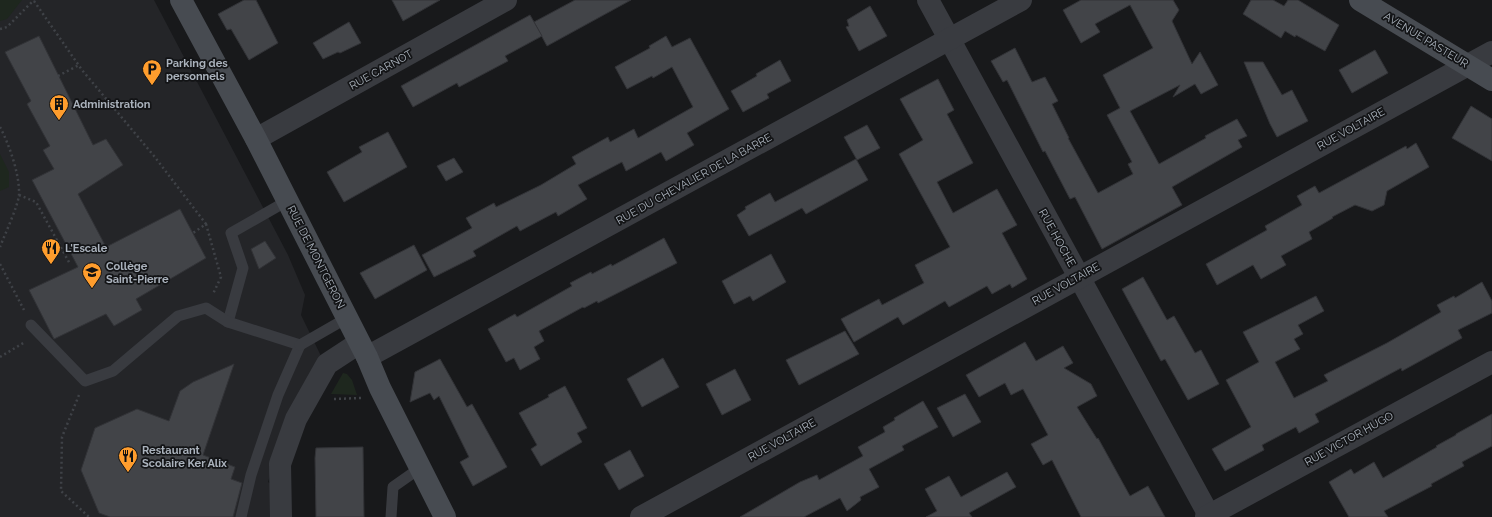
<svg xmlns="http://www.w3.org/2000/svg" width="1492" height="517" viewBox="0 0 1492 517" font-family="Raleway,sans-serif">
<rect width="100%" height="100%" fill="#18191b"/>
<polygon fill="#242528" points="0,0 154,0 288,255 305,295 301,315 321,356 291,410 268,482 271,484 270,517 0,517"/>
<g fill="#1e271e">
<polygon points="0,0 22,0 7,19 0,21"/>
<polygon points="0,154 9,172 9,187 0,191"/>
<polygon points="343,373 347,374 352,380 357,395 331,394"/>
</g>
<g fill="#424448" stroke="#323337">
<polygon points="244,0 256,0 278,43 249,60 231,29 227,30 218,14"/>
<polygon points="392,0 440,0 403,21"/>
<polygon points="575,0 631,0 547,46 534,22"/>
<polygon points="1081,0 1173,0 1179,10 1172,21 1192,64 1200,52 1218,85 1201,94 1195,84 1173,97 1180,85 1130,111 1159,164 1206,138 1205,136 1237,119 1247,136 1238,140 1242,147 1172,187 1182,205 1102,249 1075,197 1070,199 1045,151 1043,152 1007,80 1003,82 991,61 1015,48 1032,82 1045,77 1058,101 1052,104 1069,138 1068,138 1098,193 1133,174 1128,164 1132,162 1107,115 1120,108 1103,75 1153,48 1130,5 1095,24 1100,32 1081,43 1063,10"/>
<polygon points="1251,0 1273,0 1284,6 1288,0 1298,0 1339,25 1325,51 1296,35 1295,37 1285,31 1281,38 1243,14"/>
<polygon points="870,6 887,36 859,51 846,27 849,26 847,20"/>
<polygon points="530,15 542,36 505,56 508,61 459,87 457,83 413,107 401,86"/>
<polygon points="349,22 361,43 340,53 338,52 323,59 313,43"/>
<polygon points="39,36 93,145 106,139 123,165 78,194 106,247 180,209 206,258 136,299 142,310 114,326 106,314 54,339 29,290 78,267 32,180 54,169 43,150 50,146 27,104 31,101 5,52"/>
<polygon points="666,36 672,47 690,38 729,109 687,133 694,145 666,161 661,152 626,171 622,162 578,185 587,199 558,216 556,212 520,231 517,226 473,251 476,256 434,277 422,255 472,228 466,218 494,203 496,207 541,185 576,164 572,157 608,137 610,142 634,129 638,138 693,107 672,67 653,78 652,76 627,89 615,67 650,48 649,46"/>
<polygon points="1375,50 1388,73 1352,93 1339,70"/>
<polygon points="780,60 791,81 767,94 769,98 743,112 731,91 757,76 756,74"/>
<polygon points="1244,62 1263,62 1282,95 1292,90 1308,121 1277,137 1270,124"/>
<polygon points="938,79 954,110 947,114 973,163 937,182 953,213 997,189 1017,225 1002,233 1027,279 1012,288 1010,284 992,294 987,286 949,307 945,301 903,325 898,317 854,342 841,319 879,299 882,305 924,283 915,265 950,247 899,154 923,140 900,99"/>
<polygon points="1471,106 1492,119 1492,161 1452,138"/>
<polygon points="867,125 880,148 857,160 844,137"/>
<polygon points="388,132 407,167 344,202 327,172 362,152 359,147"/>
<polygon points="1416,143 1429,167 1387,191 1384,205 1372,211 1355,205 1332,217 1333,218 1309,232 1312,239 1281,256 1286,265 1261,279 1253,265 1217,285 1206,264 1267,230 1265,226 1302,205 1297,196 1315,186 1319,193 1406,146 1407,149"/>
<polygon points="454,158 463,172 446,181 437,166"/>
<polygon points="856,159 868,180 806,214 802,208 749,236 737,215 746,209 745,207 770,193 775,202"/>
<polygon points="664,238 677,263 598,303 597,301 584,308 583,307 539,331 544,341 534,347 540,359 520,370 514,358 506,362 488,329 515,314 517,317 572,286 570,283 591,272 592,274 611,264 612,266"/>
<polygon points="265,241 276,258 259,269 251,249"/>
<polygon points="414,245 427,270 375,299 360,273"/>
<polygon points="771,254 786,282 753,301 750,296 734,304 722,281"/>
<polygon points="1143,277 1167,320 1174,316 1195,353 1201,350 1219,384 1188,400 1165,359 1161,361 1122,289"/>
<polygon points="1482,282 1492,301 1492,313 1458,330 1462,338 1402,371 1401,368 1315,414 1319,422 1299,433 1296,427 1262,445 1264,450 1225,471 1212,449 1251,427 1226,380 1259,362 1243,332 1316,296 1324,311 1298,325 1303,334 1294,339 1300,349 1275,362 1294,398 1328,381 1324,375 1387,343 1441,312 1437,305 1454,296 1455,298"/>
<polygon points="845,331 859,354 799,385 786,360"/>
<polygon points="1025,342 1036,361 1063,346 1073,363 1064,368 1091,384 1097,396 1077,407 1097,439 1098,438 1130,496 1148,486 1165,517 1081,517 1052,460 1043,465 1031,444 1048,435 1023,389 1011,395 1005,383 979,397 966,375"/>
<polygon points="663,358 679,387 642,407 627,379"/>
<polygon points="440,359 467,407 472,404 507,467 473,486 460,462 469,457 439,396 434,400 430,393 410,402 415,372"/>
<polygon points="234,364 203,455 235,467 231,479 242,483 233,517 110,517 99,513 81,470 95,428 137,409 169,421 180,391 193,382"/>
<polygon points="735,369 751,400 722,415 706,384"/>
<polygon points="565,386 587,428 577,433 582,442 541,466 531,449 537,445 519,413 549,397 548,395"/>
<polygon points="965,394 981,422 953,437 937,408"/>
<polygon points="923,401 938,427 902,446 904,450 869,469 879,487 860,497 861,500 847,511 840,498 804,517 740,517 800,482 817,475 819,480 863,456 858,447 885,432 883,427 895,420 894,418"/>
<polygon points="1492,414 1492,446 1462,462 1464,466 1431,484 1432,486 1384,511 1388,517 1349,517 1329,482 1351,469 1354,474 1374,462 1383,478 1437,447 1436,446 1456,435 1456,434"/>
<polygon points="363,447 364,517 316,517 315,458 316,448"/>
<polygon points="630,450 644,476 619,490 604,464"/>
<polygon points="1007,472 1016,487 969,513 972,517 926,517 937,511 925,489 949,476 961,497"/>
</g>
<g fill="none" stroke-linecap="round" stroke-linejoin="round">
<g stroke="#3f4247" stroke-width="2.5" stroke-dasharray="2 3" stroke-linecap="butt">
<polyline points="34,1 82,70 154,156 206,224 193,233"/>
<polyline points="0,29 7,27 34,0"/>
<polyline points="58,76 79,65"/>
<path d="M 0,127 C 9,144 20,175 19,195 C 18,206 5,234 0,247"/>
<polyline points="19,195 36,202 70,264"/>
<polyline points="206,224 221,277 213,294"/>
<polyline points="0,264 24,310"/>
<polyline points="0,357 25,342"/>
<polyline points="79,395 62,437 61,491 89,517"/>
<polyline points="334,399 361,398"/>
</g>
<g stroke="#393b40" stroke-width="11">
<polyline points="228,322 243,268 231,233 287,201"/>
<polyline points="31,325 85,381 113,371 178,316 206,308 228,322 300,345 278,395 251,475 241,517"/>
<polyline points="300,345 347,318"/>
<polyline points="391,517 393,487 420,468"/>
</g>
<g stroke="#393b40" stroke-width="22">
<polyline points="928,0 1210,517"/>
<polyline points="256,139 506,0"/>
<polyline points="367,357 1021,0"/>
<polyline points="281,517 280,464 296,419 327,364 359,343"/>
<polyline points="641,517 1492,52"/>
<polyline points="1206,517 1492,362"/>
</g>
<g stroke="#474b51" stroke-width="22">
<polyline points="181,0 256,139 367,357 380,388 445,517"/>
<polyline points="1360,0 1492,80"/>
</g>
</g>
<defs>
<symbol id="parking-pin" viewBox="-11 -11 22 30"><path d="M0 17L-7.5 6A9.5 9.5 0 1 1 7.5 6Z" fill="#ff9d2d" stroke="#131416"/><path d="M-3.5-5.5H1a3.5 3.5 0 0 1 0 7H-1V5.5H-3.5ZM-1-3.4V-.6H.8a1.4 1.4 0 0 0 0-2.8Z" fill="#111"/></symbol>
<symbol id="building-pin" viewBox="-11 -11 22 30"><path d="M0 17L-7.5 6A9.5 9.5 0 1 1 7.5 6Z" fill="#ff9d2d" stroke="#131416"/><path d="M-4-6H4V6H1V3H-1V6H-4ZM-2.5-4.3h1.7v1.8h-1.7ZM.8-4.3h1.7v1.8H.8ZM-2.5-1h1.7V.8h-1.7ZM.8-1h1.7V.8H.8Z" fill="#111"/></symbol>
<symbol id="restaurant-pin" viewBox="-11 -11 22 30"><path d="M0 17L-7.5 6A9.5 9.5 0 1 1 7.5 6Z" fill="#ff9d2d" stroke="#131416"/><path d="M-5-6h1v4h1v-4h1v4h1v-4h1v5L-1.5 .5V6h-2V.5L-5-1ZM5-6V6H3V1.5H1.5Q1.5-4 5-6Z" fill="#111"/></symbol>
<symbol id="school-pin" viewBox="-11 -11 22 30"><path d="M0 17L-7.5 6A9.5 9.5 0 1 1 7.5 6Z" fill="#ff9d2d" stroke="#131416"/><path d="M0-5L7-2L0 1L-7-2ZM-4 1L0 2.5L4 1V4Q0 6-4 4Z" fill="#111"/></symbol>
</defs>
<g fill-rule="evenodd">
<use href="#parking-pin" x="141" y="58" width="22" height="30"/>
<use href="#building-pin" x="48" y="93" width="22" height="30"/>
<use href="#restaurant-pin" x="40" y="237" width="22" height="30"/>
<use href="#school-pin" x="81" y="261" width="22" height="30"/>
<use href="#restaurant-pin" x="117" y="445" width="22" height="30"/>
</g>
<g text-anchor="middle" dominant-baseline="central" stroke-width="3.5" stroke-linejoin="round" paint-order="stroke">
<g font-size="11" fill="#aab2bc" stroke="#131416">
<text transform="translate(1426 40) rotate(31)">AVENUE PASTEUR</text>
<text transform="translate(381 70) rotate(-29)">RUE CARNOT</text>
<text transform="translate(1351 129) rotate(-29)">RUE VOLTAIRE</text>
<text transform="translate(694 179) rotate(-29)">RUE DU CHEVALIER DE LA BARRE</text>
<text transform="translate(1057 238) rotate(61)">RUE HOCHE</text>
<text transform="translate(316 257) rotate(63)">RUE DE MONTGERON</text>
<text transform="translate(1066 284) rotate(-29)">RUE VOLTAIRE</text>
<text transform="translate(1349 439) rotate(-29)">RUE VICTOR HUGO</text>
<text transform="translate(782 440) rotate(-29)">RUE VOLTAIRE</text>
</g>
<g font-size="11" font-weight="bold" fill="#aab2bc" stroke="#131416" text-anchor="start">
<text x="166" y="63">Parking des<tspan x="166" dy="13">personnels</tspan></text>
<text x="73" y="104">Administration</text>
<text x="65" y="248">L'Escale</text>
<text x="106" y="266">Collège<tspan x="106" dy="13">Saint-Pierre</tspan></text>
<text x="142" y="450">Restaurant<tspan x="142" dy="13">Scolaire Ker Alix</tspan></text>
</g>
</g>
</svg>
